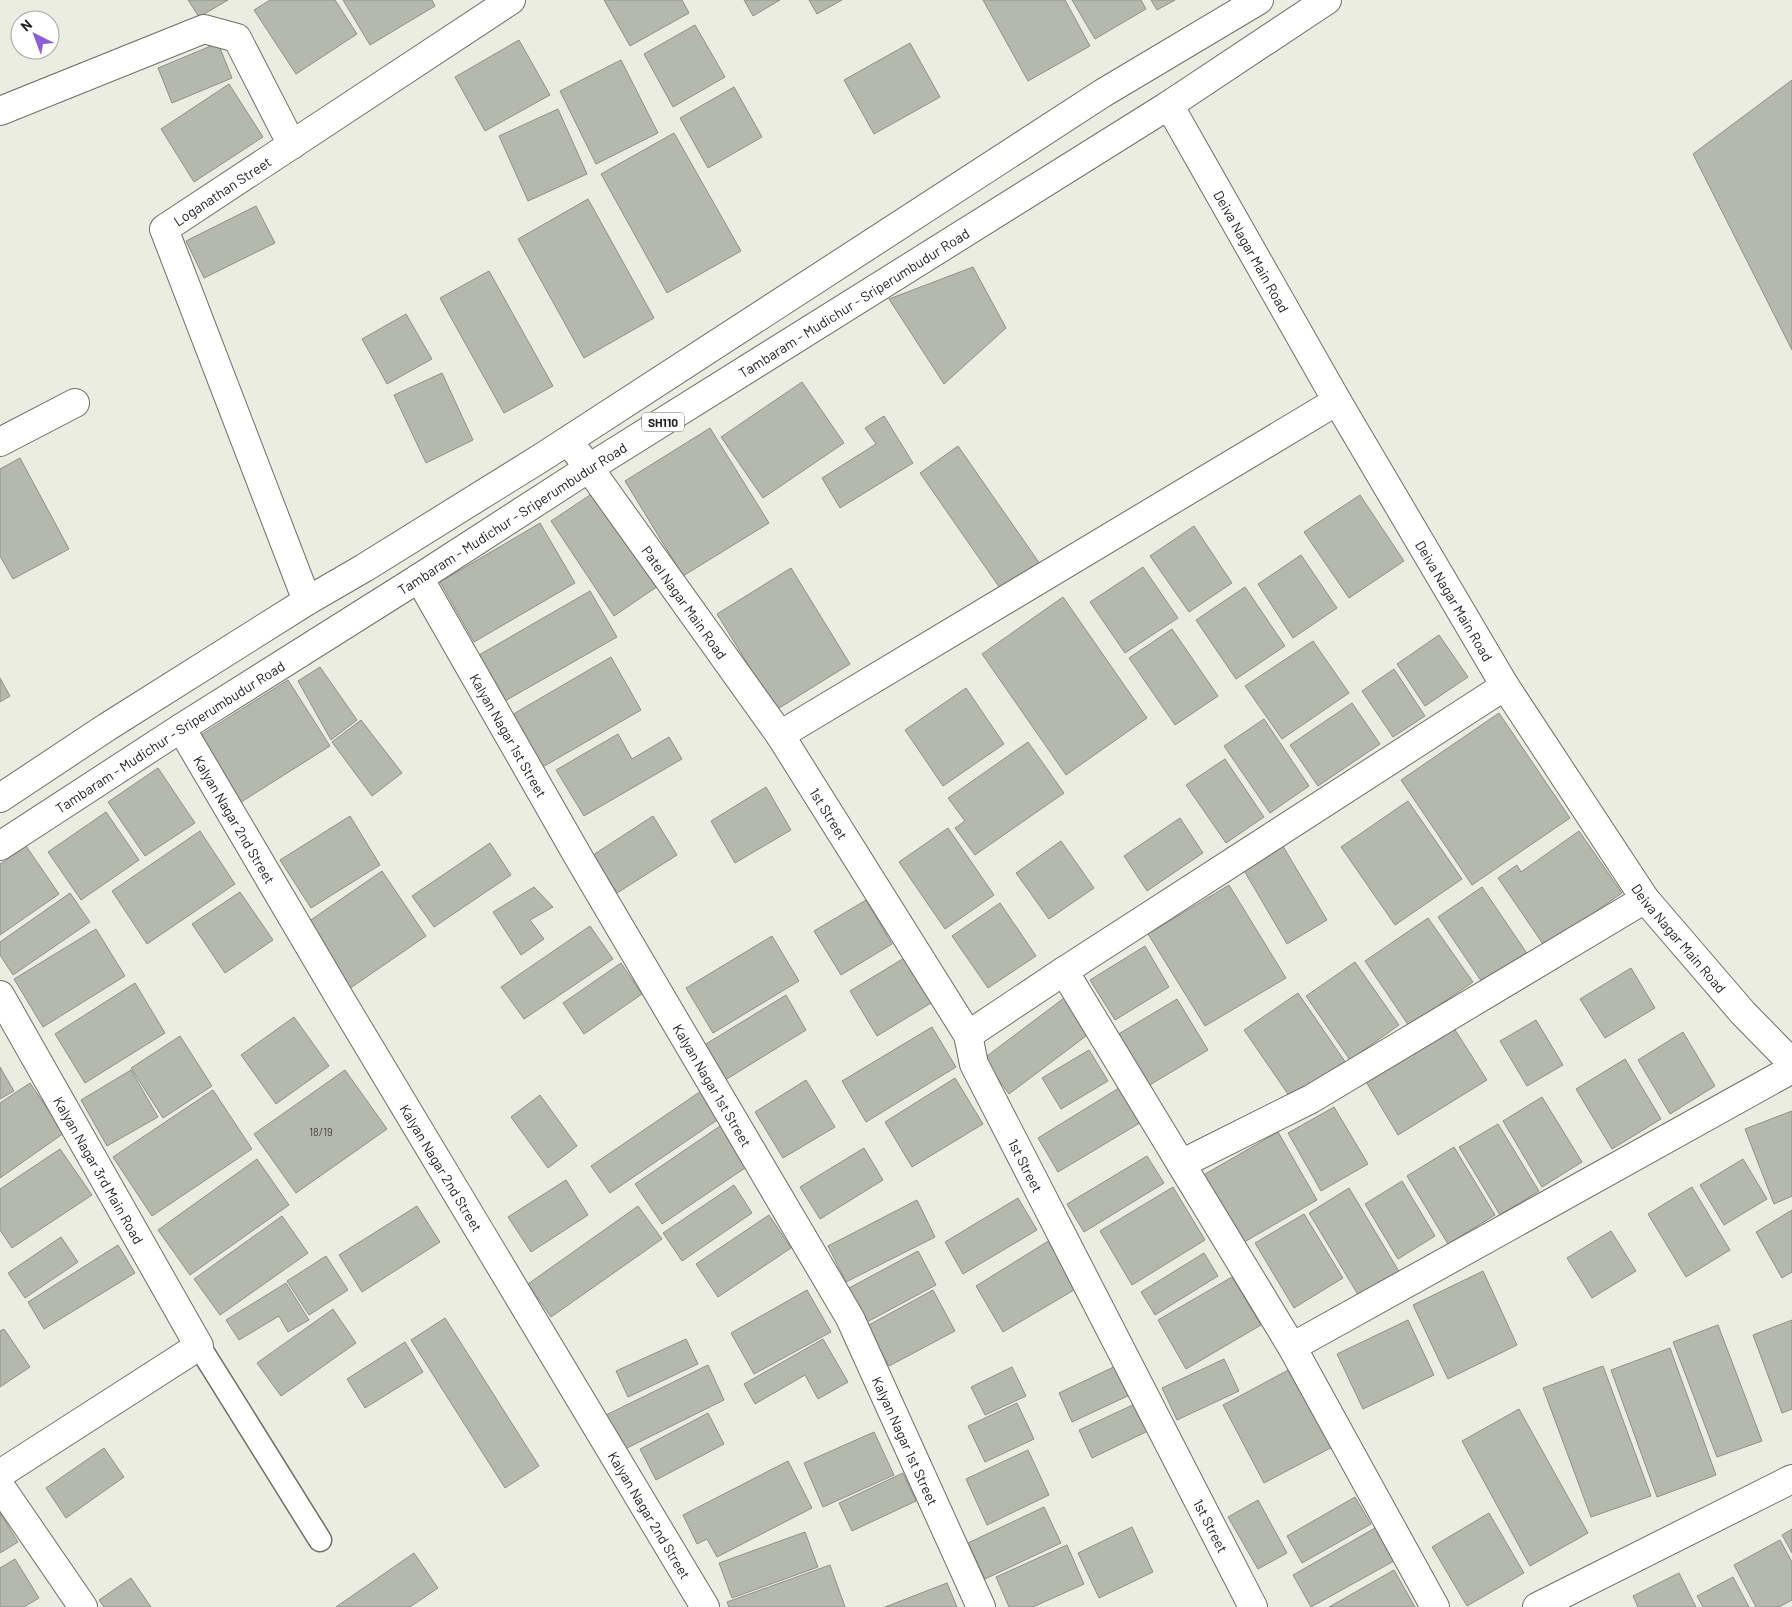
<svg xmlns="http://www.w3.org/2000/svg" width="1792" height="1607" viewBox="0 0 1792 1607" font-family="Barlow,sans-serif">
<rect width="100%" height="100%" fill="#eaede0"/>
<g fill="#b5b8ac" stroke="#8f9186">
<polygon points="188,0 228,0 199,17"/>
<polygon points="270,0 335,0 357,34 296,74 254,10"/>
<polygon points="343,0 432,0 435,6 370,45"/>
<polygon points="604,0 682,0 689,13 630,46"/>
<polygon points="744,0 780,0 753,16"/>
<polygon points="809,0 842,0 817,14"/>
<polygon points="983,0 1065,0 1090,46 1028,81"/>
<polygon points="1072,0 1141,0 1146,9 1095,39"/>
<polygon points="1151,0 1175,0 1157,10"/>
<polygon points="695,25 725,77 673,107 644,54"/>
<polygon points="519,40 550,95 485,131 455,77"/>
<polygon points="218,43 232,78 172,103 158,68"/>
<polygon points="910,43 940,97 874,134 844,80"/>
<polygon points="621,60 658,133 596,164 560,91"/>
<polygon points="1792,80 1792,350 1693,154"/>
<polygon points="229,84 263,137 194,182 161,129"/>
<polygon points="734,87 762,137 708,168 680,118"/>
<polygon points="558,109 587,174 528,201 499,136"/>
<polygon points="674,133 741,251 667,293 601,174"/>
<polygon points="588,199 654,318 584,358 518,239"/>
<polygon points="256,206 275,243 204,278 186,241"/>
<polygon points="973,267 1006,328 944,384 889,299"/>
<polygon points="489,271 553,386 504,413 440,298"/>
<polygon points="406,314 432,359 387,384 362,339"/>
<polygon points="442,373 473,440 426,463 394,395"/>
<polygon points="802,382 844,443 763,498 721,437"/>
<polygon points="884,416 913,463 840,508 822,478 876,444 865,428"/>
<polygon points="710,428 769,523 683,576 625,481"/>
<polygon points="958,446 1040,564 1002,591 920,473"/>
<polygon points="20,458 69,549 13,579 0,556 0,469"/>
<polygon points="599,489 661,584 614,616 551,521"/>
<polygon points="1360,495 1404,561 1349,598 1304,532"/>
<polygon points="540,523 575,583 474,642 440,582"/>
<polygon points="1194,526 1232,583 1189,612 1150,556"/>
<polygon points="1301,555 1337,608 1293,638 1258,584"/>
<polygon points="1143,567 1178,618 1125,653 1090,602"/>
<polygon points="791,568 850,664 776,710 717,614"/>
<polygon points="1245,587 1285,646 1236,679 1196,620"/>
<polygon points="590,591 617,637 505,701 479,655"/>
<polygon points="1063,597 1147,718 1066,775 982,654"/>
<polygon points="1172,629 1218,696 1175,725 1129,658"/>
<polygon points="1439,635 1468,677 1425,706 1397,664"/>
<polygon points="1313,641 1349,693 1282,739 1245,686"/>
<polygon points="611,657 641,710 541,768 510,716"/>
<polygon points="320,667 357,720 331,740 298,681"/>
<polygon points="1394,669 1425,716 1393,737 1362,691"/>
<polygon points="0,678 10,696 0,702"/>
<polygon points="288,680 330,746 238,804 196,738"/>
<polygon points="966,688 1004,744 943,786 905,730"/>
<polygon points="1352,703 1380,744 1318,786 1290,745"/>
<polygon points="1499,713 1570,818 1472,885 1401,780"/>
<polygon points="1264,719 1309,786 1270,813 1224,746"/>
<polygon points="361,720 402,773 372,796 332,742"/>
<polygon points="618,734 632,759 669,737 682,759 584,816 556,770"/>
<polygon points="1028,742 1064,793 975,855 955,828 965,821 948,798"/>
<polygon points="1225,759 1264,817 1226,843 1186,785"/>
<polygon points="158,768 195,823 145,856 108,802"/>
<polygon points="766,787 791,830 735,863 711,821"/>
<polygon points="1408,801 1462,879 1395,925 1341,847"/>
<polygon points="106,812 139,860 81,900 48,852"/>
<polygon points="350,816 380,865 311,908 280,860"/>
<polygon points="653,816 677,855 617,893 593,855"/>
<polygon points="1180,818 1203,853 1147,891 1124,856"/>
<polygon points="948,828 994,895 945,929 899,862"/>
<polygon points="200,831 235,884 147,944 112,891"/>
<polygon points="1579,831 1622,893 1545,947 1498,878 1517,865 1521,872"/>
<polygon points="1061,841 1094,888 1049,919 1016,873"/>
<polygon points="490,843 511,875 434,927 412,896"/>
<polygon points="1281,843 1327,920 1287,944 1242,867"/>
<polygon points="26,846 59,894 0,935 0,864"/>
<polygon points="382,871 426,936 349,989 305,924"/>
<polygon points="1229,885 1286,978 1205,1026 1148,934"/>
<polygon points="534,887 553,907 530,920 544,939 521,955 493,912"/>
<polygon points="1482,887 1528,955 1484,985 1438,917"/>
<polygon points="240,892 273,940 225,973 192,924"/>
<polygon points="70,893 90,922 13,975 0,955 0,942"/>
<polygon points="866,900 892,944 841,975 814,931"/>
<polygon points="1000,903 1036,956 988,988 952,936"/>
<polygon points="1428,918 1473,982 1409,1026 1365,961"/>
<polygon points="590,926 613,959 524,1019 501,987"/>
<polygon points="96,929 125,976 43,1027 14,979"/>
<polygon points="772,936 799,981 713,1033 686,988"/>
<polygon points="1145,946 1169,987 1115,1020 1090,980"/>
<polygon points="909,955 936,1000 877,1036 850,991"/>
<polygon points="1355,962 1399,1025 1350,1060 1306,996"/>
<polygon points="621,963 642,994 584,1034 563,1003"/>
<polygon points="1631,968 1655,1008 1605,1038 1580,999"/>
<polygon points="135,983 165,1033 85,1083 55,1034"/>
<polygon points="1298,993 1346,1063 1292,1100 1244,1030"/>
<polygon points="786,995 806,1030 722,1082 701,1047"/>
<polygon points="1064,998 1090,1033 1009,1094 983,1059"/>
<polygon points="1177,999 1208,1050 1143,1089 1112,1038"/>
<polygon points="294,1017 329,1066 276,1104 241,1055"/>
<polygon points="1536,1020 1563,1065 1527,1086 1500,1041"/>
<polygon points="1452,1025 1487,1080 1398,1135 1365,1080"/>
<polygon points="932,1027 956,1067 866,1122 842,1081"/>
<polygon points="1683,1032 1715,1086 1670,1114 1638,1060"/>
<polygon points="180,1036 212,1086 163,1118 131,1068"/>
<polygon points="1089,1050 1108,1081 1061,1109 1042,1078"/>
<polygon points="1625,1059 1661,1119 1612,1149 1576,1089"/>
<polygon points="0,1067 14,1091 0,1099"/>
<polygon points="131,1070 158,1117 107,1146 81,1100"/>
<polygon points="345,1070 387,1129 296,1193 254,1134"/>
<polygon points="955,1078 983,1124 912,1167 885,1122"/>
<polygon points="806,1080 835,1127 783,1158 755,1112"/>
<polygon points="30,1083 64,1133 0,1178 0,1103"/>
<polygon points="1127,1083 1148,1118 1058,1172 1038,1138"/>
<polygon points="704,1089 723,1116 610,1193 591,1166"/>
<polygon points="213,1090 252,1149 152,1216 113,1157"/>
<polygon points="540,1095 577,1146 548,1168 511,1117"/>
<polygon points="1542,1097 1582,1162 1542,1187 1503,1121"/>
<polygon points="1334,1107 1368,1164 1321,1191 1288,1133"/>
<polygon points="1792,1111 1792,1196 1774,1204 1745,1129"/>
<polygon points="1498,1124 1539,1191 1500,1215 1459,1147"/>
<polygon points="720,1126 748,1166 662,1224 635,1184"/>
<polygon points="1278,1132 1317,1200 1239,1245 1200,1177"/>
<polygon points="1454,1147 1495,1215 1448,1244 1407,1176"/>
<polygon points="864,1148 883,1180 820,1219 800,1187"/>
<polygon points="60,1149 92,1195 12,1248 0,1230 0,1189"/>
<polygon points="1147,1156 1164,1183 1084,1232 1067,1204"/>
<polygon points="257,1159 289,1205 190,1275 158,1230"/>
<polygon points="1743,1159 1767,1199 1724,1225 1700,1185"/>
<polygon points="566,1180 588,1215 531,1252 508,1217"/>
<polygon points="1402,1181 1435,1236 1398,1259 1365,1204"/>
<polygon points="734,1185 752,1213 682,1261 663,1233"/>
<polygon points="1173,1187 1205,1240 1132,1285 1100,1231"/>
<polygon points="1692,1187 1730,1250 1686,1277 1648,1214"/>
<polygon points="1349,1188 1400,1273 1360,1298 1309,1213"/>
<polygon points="1018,1198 1037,1230 963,1274 945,1242"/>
<polygon points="917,1200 935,1237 846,1282 828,1246"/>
<polygon points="417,1206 440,1242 362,1292 339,1255"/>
<polygon points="638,1206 662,1239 551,1317 528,1284"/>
<polygon points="1792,1210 1792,1272 1782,1278 1756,1232"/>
<polygon points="1304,1214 1343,1278 1294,1308 1255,1243"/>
<polygon points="769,1215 791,1248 718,1297 696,1264"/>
<polygon points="282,1216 308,1253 220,1315 194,1279"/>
<polygon points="1611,1231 1636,1271 1592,1298 1567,1258"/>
<polygon points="61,1237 78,1262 25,1298 8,1273"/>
<polygon points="1050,1240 1079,1287 1003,1332 976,1286"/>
<polygon points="118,1245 135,1273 44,1329 28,1302"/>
<polygon points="918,1251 936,1285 867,1322 849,1288"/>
<polygon points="1204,1253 1218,1276 1155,1315 1141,1292"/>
<polygon points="326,1256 348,1290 309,1315 287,1281"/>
<polygon points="1483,1271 1517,1345 1448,1379 1413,1305"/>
<polygon points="1232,1277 1261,1325 1186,1369 1158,1320"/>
<polygon points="286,1283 309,1320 288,1332 279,1316 239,1340 226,1320"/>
<polygon points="807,1290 831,1332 754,1374 731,1333"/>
<polygon points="933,1290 955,1331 889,1366 867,1326"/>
<polygon points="333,1309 356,1343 281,1396 257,1363"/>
<polygon points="445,1318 539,1466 505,1488 411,1340"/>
<polygon points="1408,1320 1434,1375 1363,1409 1337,1354"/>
<polygon points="1792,1320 1792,1409 1782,1413 1753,1335"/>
<polygon points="1718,1325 1762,1441 1717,1457 1673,1342"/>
<polygon points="4,1329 30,1367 0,1387 0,1331"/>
<polygon points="686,1339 698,1364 628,1397 616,1371"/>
<polygon points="823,1339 848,1382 818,1399 805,1375 755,1404 744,1384"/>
<polygon points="405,1342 423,1372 365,1408 347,1379"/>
<polygon points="1670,1348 1716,1475 1657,1497 1611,1370"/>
<polygon points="1224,1359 1239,1391 1177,1420 1162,1388"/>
<polygon points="1120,1364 1134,1393 1072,1422 1059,1393"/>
<polygon points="708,1365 724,1400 619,1452 602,1417"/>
<polygon points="1603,1366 1651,1496 1591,1517 1543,1388"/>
<polygon points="1012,1367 1026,1396 985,1415 971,1387"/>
<polygon points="1294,1367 1336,1445 1264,1483 1223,1405"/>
<polygon points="1017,1403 1034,1439 985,1462 968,1426"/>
<polygon points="1137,1403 1150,1430 1092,1458 1079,1430"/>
<polygon points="1519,1409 1588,1533 1530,1566 1462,1441"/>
<polygon points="708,1413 724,1444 656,1480 640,1449"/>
<polygon points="874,1432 894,1475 823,1507 804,1463"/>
<polygon points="104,1448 124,1477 66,1518 46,1488"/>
<polygon points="1028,1450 1049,1495 987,1525 966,1479"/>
<polygon points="788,1461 812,1508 717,1557 707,1539 697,1544 683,1515"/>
<polygon points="903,1473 916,1501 852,1531 839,1503"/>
<polygon points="1355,1497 1371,1524 1302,1563 1287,1536"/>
<polygon points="1258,1500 1287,1553 1258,1569 1228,1517"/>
<polygon points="1044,1507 1061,1543 985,1579 968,1543"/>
<polygon points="0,1513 18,1542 0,1553"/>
<polygon points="1489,1513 1524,1573 1467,1606 1432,1547"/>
<polygon points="1132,1527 1153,1572 1099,1598 1078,1553"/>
<polygon points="1375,1528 1394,1561 1311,1607 1293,1575"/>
<polygon points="1792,1529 1792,1553 1782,1535"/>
<polygon points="805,1532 818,1567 732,1598 719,1563"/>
<polygon points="1780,1540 1792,1562 1792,1600 1779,1607 1756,1607 1734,1565"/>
<polygon points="1067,1545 1084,1584 1033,1607 1009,1607 996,1577"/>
<polygon points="414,1553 438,1588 410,1607 336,1607"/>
<polygon points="15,1559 39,1598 24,1607 0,1607 0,1568"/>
<polygon points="830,1565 845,1607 729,1607 727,1602"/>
<polygon points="1394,1570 1415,1607 1329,1607"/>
<polygon points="1679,1573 1696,1607 1638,1607 1633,1596"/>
<polygon points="1733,1577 1749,1607 1703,1607 1697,1596"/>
<polygon points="131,1578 151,1607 104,1607 99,1600"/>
<polygon points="947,1583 957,1607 885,1607"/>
</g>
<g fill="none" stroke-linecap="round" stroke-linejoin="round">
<defs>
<polyline id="service" points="199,1346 320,1540"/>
<g id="minor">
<path id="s1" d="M 1169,105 L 1337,401 L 1505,686 L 1645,899 L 1743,1013 L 1792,1063"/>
<polyline points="0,111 204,29 237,38 292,145"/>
<path id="s2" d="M 568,441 L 589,468 L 780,735 L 968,1035 L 974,1064 L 1253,1607"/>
<polyline points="0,442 75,403"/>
<path id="s3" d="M 419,578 L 579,858 L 850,1318 L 981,1607"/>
<path id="s4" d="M 307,601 L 164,229 L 511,0"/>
<path id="s5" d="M 181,728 L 341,1000 L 705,1607"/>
<polyline points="780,735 1337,401"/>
<polyline points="1064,971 1505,686"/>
<path id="s6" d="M 0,995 L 199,1346 L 0,1474"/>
<polyline points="968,1035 1064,971 1292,1347 1435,1607"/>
<polyline points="1181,1164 1311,1099 1645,899"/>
<polyline points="1292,1347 1792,1069"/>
<polyline points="0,1486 83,1607"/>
<polyline points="1537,1607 1792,1479"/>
</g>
<g id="primary">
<polyline points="0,798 107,727 307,601 364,568 544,456 1103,93 1259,0"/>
<path id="s7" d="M 0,846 L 181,728 L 419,578 L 589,468 L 1169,105 L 1327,0"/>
</g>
</defs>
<use href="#service" stroke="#6e7065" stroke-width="25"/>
<use href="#minor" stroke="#6e7065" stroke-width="30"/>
<use href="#primary" stroke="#6e7065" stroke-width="30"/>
<use href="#service" stroke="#fff" stroke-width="22"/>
<use href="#minor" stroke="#fff" stroke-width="28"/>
<use href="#primary" stroke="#fff" stroke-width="28"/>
</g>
<g text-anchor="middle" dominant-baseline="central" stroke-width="5" stroke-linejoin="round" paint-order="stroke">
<g font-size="11" fill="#474842">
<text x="321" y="1131">18/19</text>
</g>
<rect fill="#fff" stroke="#646562" stroke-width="1" x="642" y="412.5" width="42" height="19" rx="4"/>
<g font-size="12" font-weight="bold" fill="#22231f">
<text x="663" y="422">SH110</text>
</g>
<g font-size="14" fill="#22231f" stroke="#fff">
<text stroke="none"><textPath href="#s4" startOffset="468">Loganathan Street</textPath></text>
<text stroke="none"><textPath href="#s1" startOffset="168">Deiva Nagar Main Road</textPath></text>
<text stroke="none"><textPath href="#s7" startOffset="1012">Tambaram - Mudichur - Sriperumbudur Road</textPath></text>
<text stroke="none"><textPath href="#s7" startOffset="608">Tambaram - Mudichur - Sriperumbudur Road</textPath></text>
<text stroke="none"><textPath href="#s1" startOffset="572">Deiva Nagar Main Road</textPath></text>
<text stroke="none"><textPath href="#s2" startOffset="199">Patel Nagar Main Road</textPath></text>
<text stroke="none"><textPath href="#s7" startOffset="202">Tambaram - Mudichur - Sriperumbudur Road</textPath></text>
<text stroke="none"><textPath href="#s3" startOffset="181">Kalyan Nagar 1st Street</textPath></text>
<text stroke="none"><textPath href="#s2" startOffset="455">1st Street</textPath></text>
<text stroke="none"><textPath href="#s5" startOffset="106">Kalyan Nagar 2nd Street</textPath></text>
<text stroke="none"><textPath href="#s1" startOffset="978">Deiva Nagar Main Road</textPath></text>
<text stroke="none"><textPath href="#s3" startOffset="586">Kalyan Nagar 1st Street</textPath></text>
<text stroke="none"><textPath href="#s2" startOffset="860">1st Street</textPath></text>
<text stroke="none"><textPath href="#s5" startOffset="511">Kalyan Nagar 2nd Street</textPath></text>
<text stroke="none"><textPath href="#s6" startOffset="201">Kalyan Nagar 3rd Main Road</textPath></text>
<text stroke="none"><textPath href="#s3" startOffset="991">Kalyan Nagar 1st Street</textPath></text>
<text stroke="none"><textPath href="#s5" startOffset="916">Kalyan Nagar 2nd Street</textPath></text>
<text stroke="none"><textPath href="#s2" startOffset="1265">1st Street</textPath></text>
</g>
</g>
<g transform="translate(35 35) rotate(318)"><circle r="24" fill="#ffffff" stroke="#a7a7a5"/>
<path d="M0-4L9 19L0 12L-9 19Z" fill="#8a5fd9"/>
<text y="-8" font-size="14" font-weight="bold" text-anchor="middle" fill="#22231f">N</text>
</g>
</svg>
